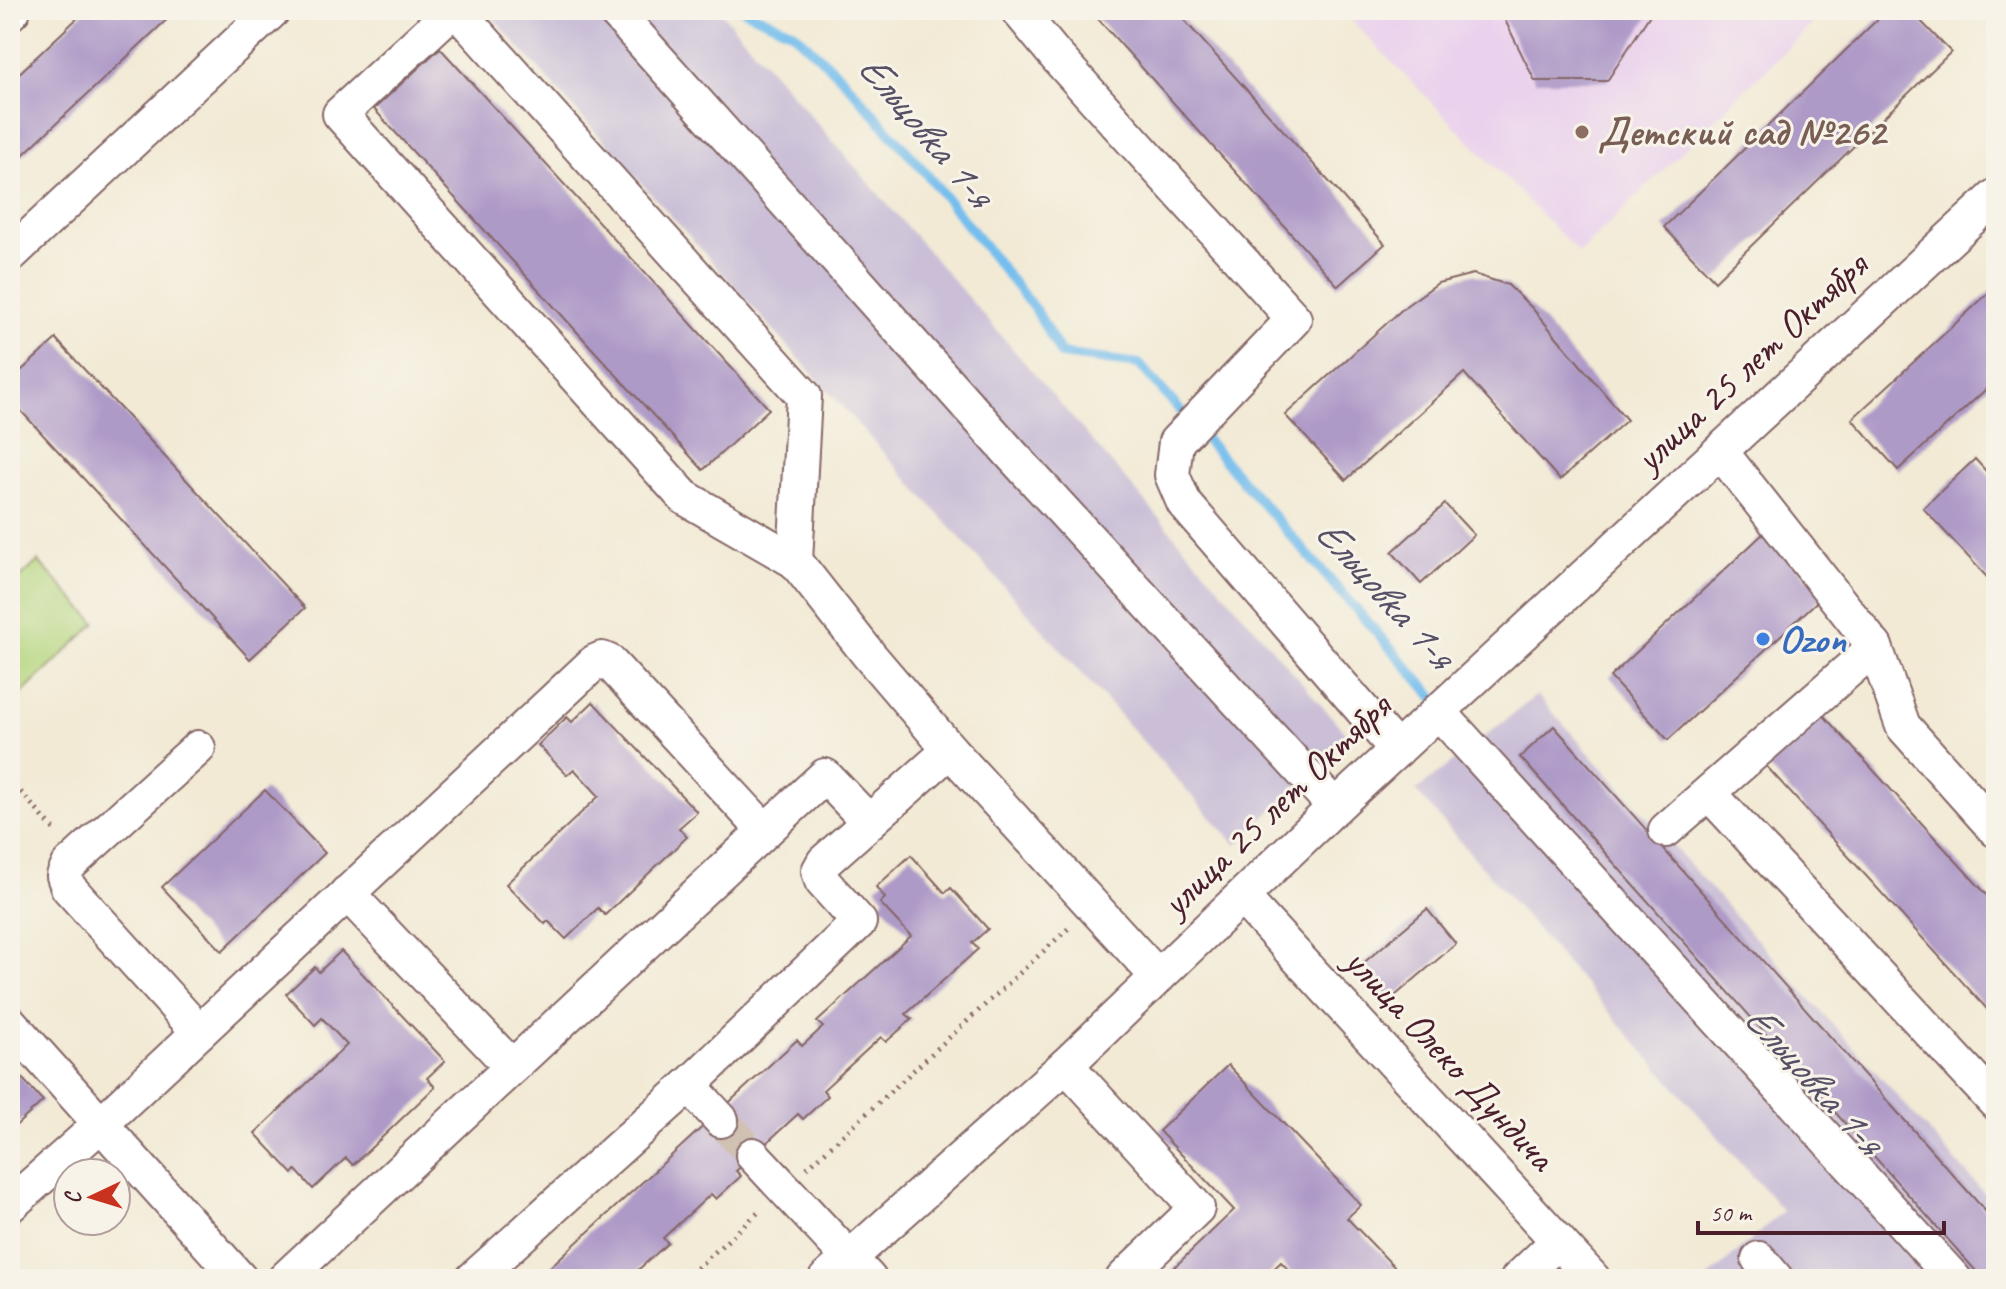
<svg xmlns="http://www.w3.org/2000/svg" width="2006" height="1289" viewBox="0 0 2006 1289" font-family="Caveat,sans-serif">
<rect width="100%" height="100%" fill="#f7f3e8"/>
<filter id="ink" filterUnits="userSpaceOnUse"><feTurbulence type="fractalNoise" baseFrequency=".0125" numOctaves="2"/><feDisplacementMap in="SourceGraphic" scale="16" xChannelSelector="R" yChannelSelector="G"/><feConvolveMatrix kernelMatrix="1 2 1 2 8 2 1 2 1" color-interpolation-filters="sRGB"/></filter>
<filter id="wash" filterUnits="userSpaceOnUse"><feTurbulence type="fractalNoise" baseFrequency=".006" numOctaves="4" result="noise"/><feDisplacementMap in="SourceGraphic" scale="32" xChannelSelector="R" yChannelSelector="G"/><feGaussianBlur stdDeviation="1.8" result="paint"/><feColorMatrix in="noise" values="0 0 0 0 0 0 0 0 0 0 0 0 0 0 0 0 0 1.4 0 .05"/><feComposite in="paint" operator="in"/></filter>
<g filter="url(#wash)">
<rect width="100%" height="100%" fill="#f2ead5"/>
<polygon fill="#ead1ed" points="1341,10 1826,10 1579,253"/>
<g fill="#cabfd7">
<polygon points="486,10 719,10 1348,736 1236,845"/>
<polygon points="1537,695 1996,1206 1996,1279 1707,1279 1783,1211 1416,791"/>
</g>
<polygon fill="#b4d67e" stroke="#7f7a54" stroke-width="2" points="38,561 96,623 10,705 10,588"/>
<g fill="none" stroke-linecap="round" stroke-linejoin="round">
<polyline stroke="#75beed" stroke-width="10" points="744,10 793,32 842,78 925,172 1037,312 1061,354 1139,364 1439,703"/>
</g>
<g id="blocks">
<g fill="#ae9ac7">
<polygon points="86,10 177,10 10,167 10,82"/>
<polygon points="1090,10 1175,10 1385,244 1338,286"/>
<polygon points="1500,10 1653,10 1607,81 1535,81"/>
<polygon points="1887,10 1910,10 1951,52 1715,281 1664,227"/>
<polygon points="440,48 769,409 703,470 374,109"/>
<polygon points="1473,274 1508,285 1532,308 1627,420 1560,480 1464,373 1346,480 1285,415 1407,305 1438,283"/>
<polygon points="1996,286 1996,380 1898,470 1852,419"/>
<polygon points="56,339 305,608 250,659 10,399 10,381"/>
<polygon points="1975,459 1996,482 1996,587 1923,508"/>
<polygon points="1445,504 1474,535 1421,584 1392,552"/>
<polygon points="1765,532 1824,595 1668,740 1610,677"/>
<polygon points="593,702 697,812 679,828 687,837 605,915 598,908 566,939 548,921 545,924 506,884 599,796 574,769 567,775 538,745 567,717 572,722"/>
<polygon points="1815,706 1996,905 1996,1019 1759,758"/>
<polygon points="1554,726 1996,1223 1996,1279 1983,1279 1520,757"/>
<polygon points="265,790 325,853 222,951 162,887"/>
<polygon points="911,855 945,893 951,888 988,929 972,943 978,949 906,1014 912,1019 886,1042 881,1037 823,1090 828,1096 803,1119 798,1114 736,1171 741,1176 716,1199 711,1194 663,1238 668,1243 628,1279 537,1279 797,1040 802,1046 823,1027 817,1022 911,936 880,903 885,898 876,887"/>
<polygon points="1427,909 1456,944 1390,1000 1361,965"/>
<polygon points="341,951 445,1061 427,1078 435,1087 353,1165 346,1158 313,1189 296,1170 293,1174 255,1133 347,1045 322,1018 315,1025 286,994 315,967 319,972"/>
<polygon points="10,1065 43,1101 10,1131"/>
<polygon points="1228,1065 1361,1205 1347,1218 1406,1279 1297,1279 1281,1262 1263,1279 1162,1279 1234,1210 1159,1131"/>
</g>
</g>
</g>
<g filter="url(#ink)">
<use href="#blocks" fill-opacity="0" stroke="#856666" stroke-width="2"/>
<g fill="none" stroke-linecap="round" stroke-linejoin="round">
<polyline stroke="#d0c1b3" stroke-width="34" stroke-dasharray="34 17" stroke-linecap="butt" points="721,1120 753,1155"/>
<defs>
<g id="minor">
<polyline points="453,10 340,114 684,497 795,561 869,655 950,750 1158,977"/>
<polyline points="456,10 804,396 795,561"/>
<polyline points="614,10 1011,454 1335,807"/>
<polyline points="1018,10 1056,56 1294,319 1176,442 1172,475 1184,503 1397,750"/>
<polyline points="10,13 13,10"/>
<polyline points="10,255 273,10"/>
<polyline points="1720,451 1875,647 1903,726 1996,830"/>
<polyline points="1438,711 1954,1279"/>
<polyline points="198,748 69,865 64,876 68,887 199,1032"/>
<polyline points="1709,793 1996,1103"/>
<polyline points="1666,830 1875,647"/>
<polyline points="765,831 825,776 869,822"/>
<polyline points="347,893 512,1067"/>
<polyline points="1243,898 1593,1279"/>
<polyline points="10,1023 240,1279"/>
<polyline points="1066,1065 1197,1208 1123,1279"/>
<polyline points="721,1120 689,1085 859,922 822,881 819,871 824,862 950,750"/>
<polyline points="753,1155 869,1279"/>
<polyline points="10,1205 101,1124 595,662 602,659 609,662 765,831 285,1279"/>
<polyline points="1759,1259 1776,1279"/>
<polyline points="473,1279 689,1085"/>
<polyline points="826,1279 1066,1065 1335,807 1996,196"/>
<polyline points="1518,1279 1558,1241"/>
</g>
</defs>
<use href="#minor" stroke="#856666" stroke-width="38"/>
<g stroke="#856666" stroke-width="5" stroke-dasharray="2 6" stroke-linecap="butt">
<polyline points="10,780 57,833"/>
<polyline points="807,1168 1071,926"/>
<polyline points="685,1279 761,1210"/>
</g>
<use href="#minor" stroke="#fff" stroke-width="34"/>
</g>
</g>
<circle fill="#8d6e63" stroke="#f7f3e8" stroke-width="3" cx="1582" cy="132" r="8"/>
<circle fill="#3f7fe0" stroke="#f7f3e8" stroke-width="3" cx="1763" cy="639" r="8"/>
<g text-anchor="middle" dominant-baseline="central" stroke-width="6" stroke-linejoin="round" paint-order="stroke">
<g font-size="40" font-weight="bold" fill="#785e54" stroke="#f7f3e8" text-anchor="start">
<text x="1598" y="132">Детский сад №262</text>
</g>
<g font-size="40" fill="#4a1f2b" stroke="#f7f3e8">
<text transform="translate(1751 362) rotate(-43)">улица 25 лет Октября</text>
<text transform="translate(1276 805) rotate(-44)">улица 25 лет Октября</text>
<text transform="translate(1450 1059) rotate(47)">улица Олеко Дундича</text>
</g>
<g font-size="40" font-weight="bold" fill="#366cbe" stroke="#f7f3e8" text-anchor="start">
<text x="1779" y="639">Ozon</text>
</g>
<g font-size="42" font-style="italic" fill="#574f65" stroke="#f7f3e8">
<text transform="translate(926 130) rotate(50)">Ельцовка 1-я</text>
<text transform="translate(1385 593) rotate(48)">Ельцовка 1-я</text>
<text transform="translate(1814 1079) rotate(48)">Ельцовка 1-я</text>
</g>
</g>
<rect width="2006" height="1289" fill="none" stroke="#f7f3e8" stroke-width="40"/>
<g transform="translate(92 1197) rotate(266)"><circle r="38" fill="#f7f3e8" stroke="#b29e9c" stroke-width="2"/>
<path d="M0-6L14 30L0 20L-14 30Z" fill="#c8321e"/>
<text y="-12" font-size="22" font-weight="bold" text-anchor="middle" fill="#4a1f2b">С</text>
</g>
<path d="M1698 1221v12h246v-12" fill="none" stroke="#4a1f2b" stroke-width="4"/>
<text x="1710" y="1221" font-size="24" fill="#4a1f2b" stroke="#f7f3e8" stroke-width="6" paint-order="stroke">50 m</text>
</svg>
